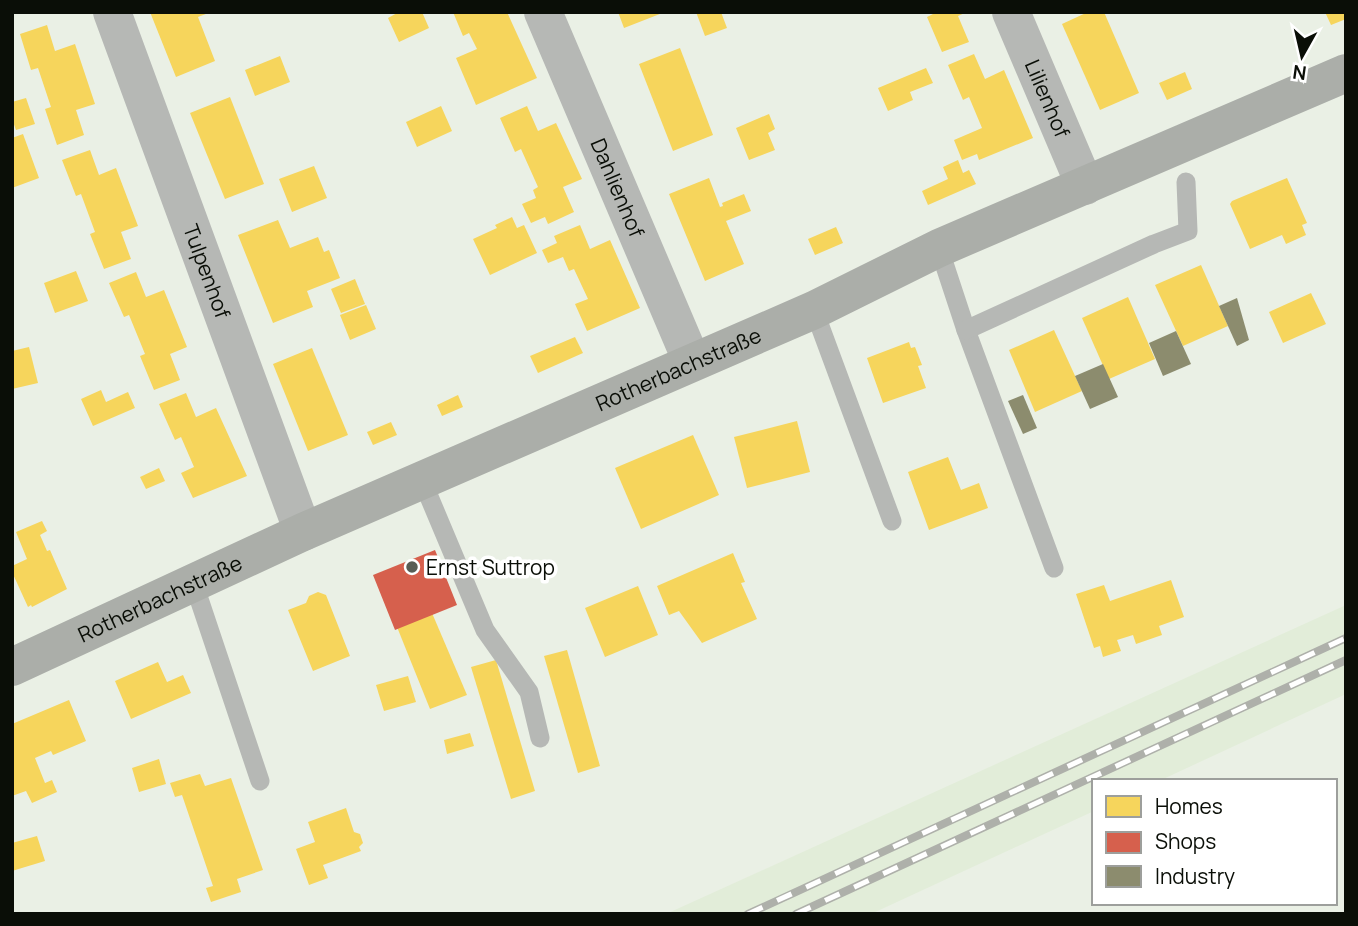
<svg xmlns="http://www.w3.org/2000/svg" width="1358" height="926" viewBox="0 0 1358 926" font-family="Manrope,sans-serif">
<rect width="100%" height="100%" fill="#eaf0e5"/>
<polygon fill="#e2edd9" points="1346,605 1346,694 1159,781 1094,781 1094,811 871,914 666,914"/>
<g fill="#f6d55c">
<polygon points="150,12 211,12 198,17 215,61 176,77"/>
<polygon points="399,12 422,12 429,28 399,42 388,18"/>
<polygon points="453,12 507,12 537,78 476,105 456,58 477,49 469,33 463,36"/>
<polygon points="618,12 665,12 624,28"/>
<polygon points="696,12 721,12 727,28 705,36"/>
<polygon points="932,12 967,12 958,16 969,42 942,52 927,17 933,14"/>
<polygon points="1088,12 1104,12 1139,93 1100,110 1062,24"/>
<polygon points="1325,12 1346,12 1346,19 1331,25"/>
<polygon points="47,25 55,51 75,44 95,104 76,110 84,135 57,145 45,109 51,107 38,68 31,70 20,34"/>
<polygon points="680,48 713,135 673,151 639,64"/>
<polygon points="974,54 985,79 1004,70 1033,138 979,160 977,154 962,160 954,140 982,128 969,97 963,100 948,65"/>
<polygon points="280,56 290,82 255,96 245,70"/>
<polygon points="926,68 933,83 910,92 913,100 888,111 878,88"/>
<polygon points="1185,72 1192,89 1167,100 1159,83"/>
<polygon points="230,97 264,184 225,199 190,113"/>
<polygon points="26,98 35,124 16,130 12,119 12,102"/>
<polygon points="441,106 452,131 417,147 406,122"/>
<polygon points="527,106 538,131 556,123 582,179 563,187 574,212 548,224 545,217 531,223 522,204 536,198 533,190 538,187 521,149 515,152 500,118"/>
<polygon points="769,114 775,129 768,133 775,150 749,160 736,128"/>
<polygon points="23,134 39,178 12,188 12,138"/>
<polygon points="90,150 99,175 116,168 138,226 121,232 131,259 104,269 90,234 95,232 81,194 76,196 62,160"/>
<polygon points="958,160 963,173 969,170 976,184 928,205 922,191 948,179 943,167"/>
<polygon points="314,166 327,198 292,212 279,179"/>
<polygon points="709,178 720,207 723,206 722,203 744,194 751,211 726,221 744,264 705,281 669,194"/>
<polygon points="1287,178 1307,223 1302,225 1306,235 1286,244 1282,235 1250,249 1230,204 1232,201"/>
<polygon points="512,217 517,228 524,225 537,253 490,275 473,239 497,228 495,225"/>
<polygon points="278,220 290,248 318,237 324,252 329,250 340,278 307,291 313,307 273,323 238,235"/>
<polygon points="580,225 590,249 610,240 640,308 587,331 575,304 588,299 574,269 569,271 563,257 548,263 542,250 557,243 554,236"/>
<polygon points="836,227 843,243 815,255 808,239"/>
<polygon points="1201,265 1228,326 1183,346 1155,285"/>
<polygon points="76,271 88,301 55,313 44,283"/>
<polygon points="136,272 146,297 164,290 187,347 170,354 180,380 154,390 140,356 145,354 129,315 124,317 109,283"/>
<polygon points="355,279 365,304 341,313 331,289"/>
<polygon points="1311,293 1326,324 1283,343 1269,312"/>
<polygon points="1128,297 1155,359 1109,379 1082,318"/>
<polygon points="366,305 376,329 350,340 340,315"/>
<polygon points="1054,330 1082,391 1035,412 1009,350"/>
<polygon points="575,337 583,353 538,373 530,356"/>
<polygon points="909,342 911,348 915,347 922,365 918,366 926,388 883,403 867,358"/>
<polygon points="29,347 38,383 12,389 12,351"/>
<polygon points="312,348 348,435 308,451 273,364"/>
<polygon points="101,390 106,402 128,392 135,408 93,426 81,399"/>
<polygon points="186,393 196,417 216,408 247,476 193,498 181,473 194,467 181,437 175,440 159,404"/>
<polygon points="458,395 463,407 442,416 437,405"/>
<polygon points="797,421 810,472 747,488 734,437"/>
<polygon points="391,422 397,435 373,445 367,432"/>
<polygon points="693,435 719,495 641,529 615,468"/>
<polygon points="948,457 961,490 979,483 988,508 929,530 908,472"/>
<polygon points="159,468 165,481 146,489 140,477"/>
<polygon points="42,521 47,531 40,535 47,551 50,550 67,589 32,607 31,605 28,607 12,572 12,566 27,559 16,532"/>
<polygon points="733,553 745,582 741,583 757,619 702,643 679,611 669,615 657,586"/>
<polygon points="1171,580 1184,617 1159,626 1162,635 1136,644 1133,635 1117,640 1121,651 1103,657 1100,646 1094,648 1076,594 1104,585 1110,601"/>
<polygon points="638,586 658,635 605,657 585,608"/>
<polygon points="318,592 326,595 350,656 313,671 288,610 306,603 309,596"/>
<polygon points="432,613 467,695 430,709 397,627"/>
<polygon points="567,650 600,766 578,773 544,656"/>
<polygon points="496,660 535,791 511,799 471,667"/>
<polygon points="158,662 167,682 183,675 191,693 131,719 115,681"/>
<polygon points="408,676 416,702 384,711 376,685"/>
<polygon points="69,700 86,741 53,755 51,751 35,758 45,783 52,780 57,792 32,803 26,791 12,796 12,724"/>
<polygon points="470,733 474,746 447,754 444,740"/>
<polygon points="159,759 166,784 139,792 132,768"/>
<polygon points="200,774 205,786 231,778 263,870 237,879 241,892 211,902 206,888 213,886 182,795 175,797 170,783"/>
<polygon points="346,808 354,832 360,834 363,843 359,847 361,851 323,865 328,878 309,885 296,849 315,842 308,822"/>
<polygon points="37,836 45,861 12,871 12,843"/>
</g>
<polygon fill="#d6604d" points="435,550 457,605 395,630 373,575"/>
<g fill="#8c8c6e">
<polygon points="1237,298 1249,340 1237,346 1219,306"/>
<polygon points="1176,331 1191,364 1163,376 1149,343"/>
<polygon points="1103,364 1118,397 1090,409 1075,376"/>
<polygon points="1023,395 1037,428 1023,434 1008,401"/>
</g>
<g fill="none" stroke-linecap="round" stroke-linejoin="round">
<g stroke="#b6b8b5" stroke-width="19">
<polyline points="939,248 966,330 1054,568"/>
<polyline points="814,310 892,521"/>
<polyline points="966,330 1154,244 1188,231 1186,182"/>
<polyline points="422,480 485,630 529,692 540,738"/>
<polyline points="194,584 260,781"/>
</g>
<g stroke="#b6b8b5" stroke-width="38">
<path id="s1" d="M 112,12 L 303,532"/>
<path id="s2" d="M 543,12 L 692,362"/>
<path id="s3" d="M 1011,12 L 1085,186"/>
</g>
<path stroke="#abaea9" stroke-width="38" id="s4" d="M 12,667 L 303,532 L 814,310 L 939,248 L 1346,73"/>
<defs>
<g id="rail">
<polyline points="748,914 1346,638"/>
<polyline points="796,914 1346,660"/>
</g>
</defs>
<use href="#rail" stroke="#aeb0aa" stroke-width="8"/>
<use href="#rail" stroke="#fff" stroke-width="5" stroke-dasharray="16" stroke-linecap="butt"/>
</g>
<circle fill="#585d55" stroke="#fff" stroke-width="2.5" cx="412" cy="567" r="7"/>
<g text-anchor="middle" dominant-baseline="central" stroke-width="7" stroke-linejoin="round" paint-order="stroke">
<g font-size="21" fill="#0a0e07" stroke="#fff">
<text stroke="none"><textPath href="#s3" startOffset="94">Lilienhof</textPath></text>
<text stroke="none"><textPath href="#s2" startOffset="191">Dahlienhof</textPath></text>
<text stroke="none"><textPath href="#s1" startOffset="276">Tulpenhof</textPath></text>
<text stroke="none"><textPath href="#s4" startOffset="730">Rotherbachstraße</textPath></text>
<text stroke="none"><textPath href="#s4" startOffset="163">Rotherbachstraße</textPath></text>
</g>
<g font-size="21" fill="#0a0e07" stroke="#fff" text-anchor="start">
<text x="426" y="567">Ernst Suttrop</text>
</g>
</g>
<rect width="1358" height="926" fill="none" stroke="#0a0e07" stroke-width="28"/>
<rect x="1092" y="779" width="245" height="126" fill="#ffffff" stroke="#9d9f9c" stroke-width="2"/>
<rect x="1106" y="796" width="35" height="21" fill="#f6d55c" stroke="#9d9f9c" stroke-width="2"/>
<text x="1155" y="814" font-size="21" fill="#0a0e07">Homes</text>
<rect x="1106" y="832" width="35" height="21" fill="#d6604d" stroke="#9d9f9c" stroke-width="2"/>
<text x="1155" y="849" font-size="21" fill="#0a0e07">Shops</text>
<rect x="1106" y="866" width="35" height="21" fill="#8c8c6e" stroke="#9d9f9c" stroke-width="2"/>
<text x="1155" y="884" font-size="21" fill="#0a0e07">Industry</text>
<g transform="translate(1302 56) rotate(188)" stroke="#ffffff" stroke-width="5" paint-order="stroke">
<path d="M0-5L12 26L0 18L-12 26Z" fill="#0a0e07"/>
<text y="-10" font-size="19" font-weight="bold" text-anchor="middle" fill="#0a0e07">N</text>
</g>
</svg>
